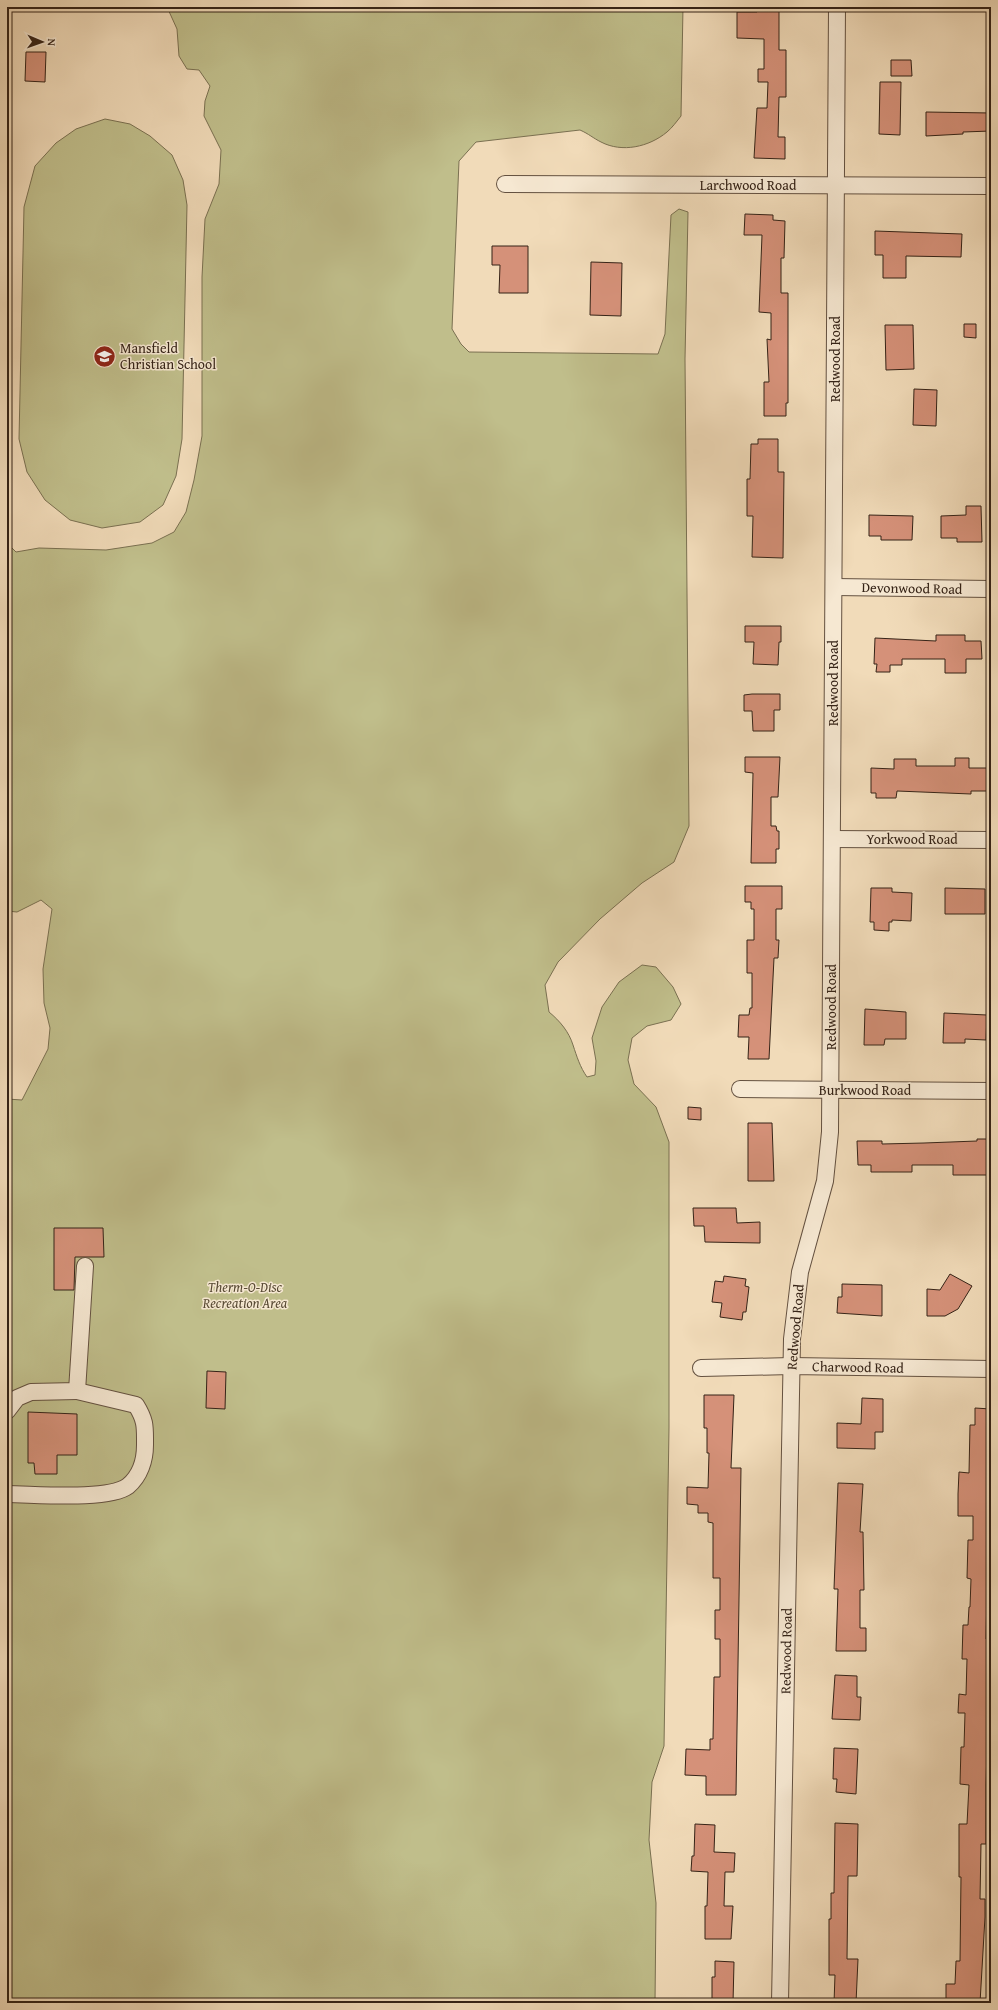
<svg xmlns="http://www.w3.org/2000/svg" width="998" height="2010" viewBox="0 0 998 2010" font-family="'Gentium Book Plus',serif">
<rect width="100%" height="100%" fill="#f1dbb9"/>
<filter id="stains"><feTurbulence type="fractalNoise" baseFrequency=".005" numOctaves="4"/><feColorMatrix values="0 0 0 0 .2 0 0 0 0 .09 0 0 0 0 .02 0 0 0 .5 -.17"/></filter>
<radialGradient id="worn" r=".72"><stop offset=".6" stop-color="#630" stop-opacity="0"/><stop offset="1" stop-color="#630" stop-opacity=".3"/></radialGradient>
<g fill="#c0be8b" stroke="#7a7051">
<path d="M 167,7 L 683,7 L 681,116 C 677,121 672,128 667,132 C 649,147 622,153 601,142 C 593,138 589,134 580,130 L 476,142 L 459,161 L 452,329 L 461,344 L 469,352 L 658,354 L 665,334 L 671,215 L 679,209 L 688,212 L 685,359 L 689,826 L 674,862 L 642,883 L 600,919 L 558,962 L 545,985 L 549,1012 C 560,1021 569,1032 573,1045 C 577,1057 580,1067 587,1077 L 595,1075 L 596,1061 L 592,1038 L 602,1007 L 619,982 L 642,965 L 656,967 L 673,987 L 681,1004 L 671,1020 L 647,1026 L 632,1038 L 628,1060 L 634,1084 L 656,1107 L 669,1142 L 669,1428 L 664,1746 L 652,1782 L 649,1840 L 656,1903 L 655,2003 L 7,2003 L 7,1099 L 22,1100 L 48,1049 L 50,1028 L 44,1003 L 43,969 L 52,909 L 41,900 L 17,912 L 7,911 L 7,533 L 11,535 L 11,547 L 16,552 L 39,548 L 106,550 L 152,543 L 174,532 L 186,512 L 194,480 L 202,436 L 202,277 L 205,219 L 219,184 L 221,150 L 204,116 L 205,101 L 210,86 L 199,70 L 187,69 L 179,56 L 177,29 Z"/>
<polygon points="105,119 130,124 150,136 172,155 183,180 187,205 182,439 176,476 163,505 140,522 102,528 70,520 45,500 27,472 19,439 24,207 35,166 56,143 76,129"/>
</g>
<g fill="#d59179" stroke="#352317">
<polygon points="757,7 779,7 779,50 786,50 786,97 779,97 778,137 785,137 785,159 754,158 757,108 767,108 768,82 758,82 758,69 764,69 764,39 737,38 737,12 757,12"/>
<polygon points="26,52 46,52 45,82 25,81"/>
<polygon points="891,60 911,60 912,76 891,76"/>
<polygon points="880,82 901,82 900,135 879,134"/>
<polygon points="926,112 991,113 991,131 963,132 963,134 926,136"/>
<polygon points="745,214 773,215 773,220 785,221 784,258 781,258 781,293 788,293 788,403 786,403 786,416 764,416 764,382 769,382 767,339 771,340 771,313 759,312 762,235 744,235"/>
<polygon points="875,231 962,234 961,257 906,256 906,278 883,278 883,255 875,255"/>
<polygon points="492,246 528,246 528,293 499,293 500,265 492,265"/>
<polygon points="591,262 622,263 621,316 590,315"/>
<polygon points="964,324 976,324 976,338 964,337"/>
<polygon points="885,325 913,325 914,369 886,370"/>
<polygon points="914,389 937,390 936,426 913,425"/>
<polygon points="758,439 778,439 778,472 784,472 783,558 752,557 753,516 747,516 747,479 750,479 751,444 758,444"/>
<polygon points="966,506 981,506 982,542 957,542 957,538 941,538 941,516 966,515"/>
<polygon points="869,515 913,516 912,540 881,540 881,536 869,536"/>
<polygon points="745,626 781,626 781,642 779,642 778,665 753,664 754,642 745,642"/>
<polygon points="936,635 965,635 965,641 981,641 982,659 966,659 966,673 945,673 945,659 902,659 902,665 890,665 890,672 876,672 877,664 874,664 875,638 936,641"/>
<polygon points="752,694 780,694 780,710 774,710 774,731 753,731 752,711 744,711 744,695"/>
<polygon points="745,757 780,757 778,797 771,797 771,826 776,826 777,831 779,831 779,849 776,849 776,863 751,863 753,773 745,772"/>
<polygon points="955,758 969,758 969,768 988,768 988,791 971,791 971,794 897,791 896,798 876,798 876,793 871,793 871,768 894,769 894,759 916,759 916,766 955,766"/>
<polygon points="745,886 782,886 782,909 776,909 776,940 779,940 778,958 774,958 769,1059 748,1059 749,1037 738,1037 739,1015 749,1015 750,1008 752,1008 752,973 747,973 747,940 754,940 754,909 751,909 751,902 745,902"/>
<polygon points="871,888 892,888 892,892 912,893 911,921 892,920 892,922 889,922 889,931 874,930 874,922 870,922"/>
<polygon points="945,888 985,889 985,914 945,914"/>
<polygon points="865,1009 906,1012 906,1039 885,1039 884,1045 864,1045"/>
<polygon points="944,1013 987,1015 986,1040 965,1039 965,1043 943,1043"/>
<polygon points="688,1107 701,1108 701,1120 688,1119"/>
<polygon points="748,1123 772,1123 774,1181 748,1181"/>
<polygon points="977,1139 991,1139 991,1175 953,1175 953,1165 912,1165 912,1172 871,1172 871,1165 858,1165 857,1141 882,1141 882,1144 924,1143 977,1141"/>
<polygon points="693,1208 736,1208 737,1223 760,1222 760,1243 705,1242 704,1226 694,1226"/>
<polygon points="54,1228 103,1228 104,1257 75,1257 74,1290 54,1290"/>
<polygon points="950,1274 972,1286 958,1309 945,1316 927,1316 927,1289 940,1290"/>
<polygon points="724,1276 746,1279 745,1286 749,1287 746,1312 743,1312 742,1320 720,1317 722,1303 712,1302 715,1281 723,1282"/>
<polygon points="842,1284 882,1285 882,1316 837,1313 838,1297 842,1297"/>
<polygon points="207,1371 226,1372 225,1409 206,1408"/>
<polygon points="704,1395 734,1395 731,1468 741,1468 736,1795 706,1795 706,1776 685,1775 686,1749 710,1750 710,1739 713,1739 714,1677 720,1677 720,1639 715,1639 715,1610 720,1610 720,1578 713,1578 713,1523 708,1522 708,1513 698,1513 698,1505 687,1504 687,1487 708,1488 709,1453 707,1453 707,1428 704,1428"/>
<polygon points="862,1398 883,1399 883,1432 875,1432 875,1449 837,1448 837,1423 861,1424"/>
<polygon points="975,1408 991,1409 989,1486 991,1487 991,1524 989,1524 988,1557 991,1558 991,1578 988,1578 988,1592 987,1592 986,1639 989,1639 988,1678 991,1678 990,1714 988,1713 986,1785 986,1844 981,1844 980,1899 985,1899 985,1917 980,2003 955,2003 946,2002 946,1984 955,1984 956,1961 960,1961 961,1877 959,1877 959,1824 967,1824 969,1785 960,1784 961,1747 964,1747 965,1713 958,1713 959,1694 966,1695 967,1659 962,1659 963,1625 968,1625 969,1607 970,1607 971,1579 967,1578 968,1540 973,1540 973,1516 958,1516 958,1494 959,1472 969,1473 970,1425 975,1425"/>
<polygon points="28,1412 77,1414 77,1455 57,1455 57,1474 35,1474 34,1463 28,1463"/>
<polygon points="838,1483 863,1484 860,1532 863,1532 864,1590 860,1590 860,1628 866,1628 866,1651 836,1651 838,1589 834,1589"/>
<polygon points="835,1675 857,1676 857,1697 861,1697 860,1720 832,1719"/>
<polygon points="834,1748 858,1749 856,1794 836,1792 837,1779 833,1779"/>
<polygon points="835,1823 858,1824 857,1876 848,1876 847,1959 858,1959 856,2003 834,2003 835,1975 829,1975 829,1919 831,1919 831,1893 834,1893"/>
<polygon points="695,1824 715,1825 714,1852 735,1853 734,1872 725,1872 724,1906 733,1906 731,1939 705,1939 705,1906 707,1906 708,1872 691,1871 692,1856 694,1856"/>
<polygon points="715,1961 734,1962 733,2003 712,2003 712,1977 715,1977"/>
</g>
<g fill="none" stroke-linecap="round" stroke-linejoin="round">
<defs>
<g id="minor">
<polyline points="505,184 991,186"/>
<polyline points="834,587 991,589"/>
<polyline points="832,839 991,840"/>
<polyline points="740,1089 991,1091"/>
<polyline points="701,1368 791,1366 991,1369"/>
<polyline points="7,1411 17,1398 31,1392 77,1391 85,1266"/>
<path d="M 7,1494 C 34,1494 108,1501 128,1486 C 140,1476 145,1460 145,1445 C 145,1427 146,1421 136,1405 L 77,1391"/>
<polyline points="780,2003 792,1339 800,1272 825,1181 830,1132 837,7"/>
</g>
</defs>
<use href="#minor" stroke="#645140" stroke-width="18"/>
<use href="#minor" stroke="#f6e8d2" stroke-width="16"/>
</g>
<defs>
<symbol id="school-disc" viewBox="-11 -11 22 22"><circle r="9.5" fill="#8f2418" stroke="#f6e8d2"/><path d="M0-5L7-2L0 1L-7-2ZM-4 1L0 2.5L4 1V4Q0 6-4 4Z" fill="#fff"/></symbol>
</defs>
<g fill-rule="evenodd">
<use href="#school-disc" x="92" y="344" width="25" height="25"/>
</g>
<g text-anchor="middle" dominant-baseline="central" stroke-width="3" stroke-linejoin="round" paint-order="stroke">
<g font-size="14" fill="#352317" stroke="#f6e8d2">
<text x="748" y="185">Larchwood Road</text>
<text transform="translate(835 359) rotate(-90)">Redwood Road</text>
<text transform="translate(912 588) rotate(1)">Devonwood Road</text>
<text transform="translate(833 683) rotate(-90)">Redwood Road</text>
<text x="912" y="839">Yorkwood Road</text>
<text transform="translate(831 1007) rotate(-90)">Redwood Road</text>
<text x="865" y="1090">Burkwood Road</text>
<text transform="translate(795 1327) rotate(-85)">Redwood Road</text>
<text transform="translate(858 1367) rotate(1)">Charwood Road</text>
<text transform="translate(786 1651) rotate(-89)">Redwood Road</text>
</g>
<g font-size="14" fill="#352317" stroke="#f6e8d2" text-anchor="start">
<text x="120" y="348">Mansfield<tspan x="120" dy="16">Christian School</tspan></text>
</g>
<g font-size="14" font-style="italic" fill="#584a34" stroke="#f6e8d2">
<text x="245" y="1287">Therm-O-Disc<tspan x="245" dy="16">Recreation Area</tspan></text>
</g>
</g>
<rect width="998" height="2010" fill="none" stroke="#f1dbb9" stroke-width="24"/>
<rect x="8" y="8" width="982" height="1994" fill="none" stroke="#352317" stroke-width="2"/>
<rect x="12" y="12" width="974" height="1986" fill="none" stroke="#352317"/>
<g transform="translate(42 42) rotate(92)" stroke="#f6e8d2" stroke-width="3" paint-order="stroke">
<path d="M0-3L7 15L0 10L-7 15Z" fill="#352317"/>
<text y="-6" font-size="11" font-weight="bold" text-anchor="middle" fill="#352317">N</text>
</g>
<rect width="100%" height="100%" filter="url(#stains)"/>
<rect width="100%" height="100%" fill="url(#worn)"/>
</svg>
